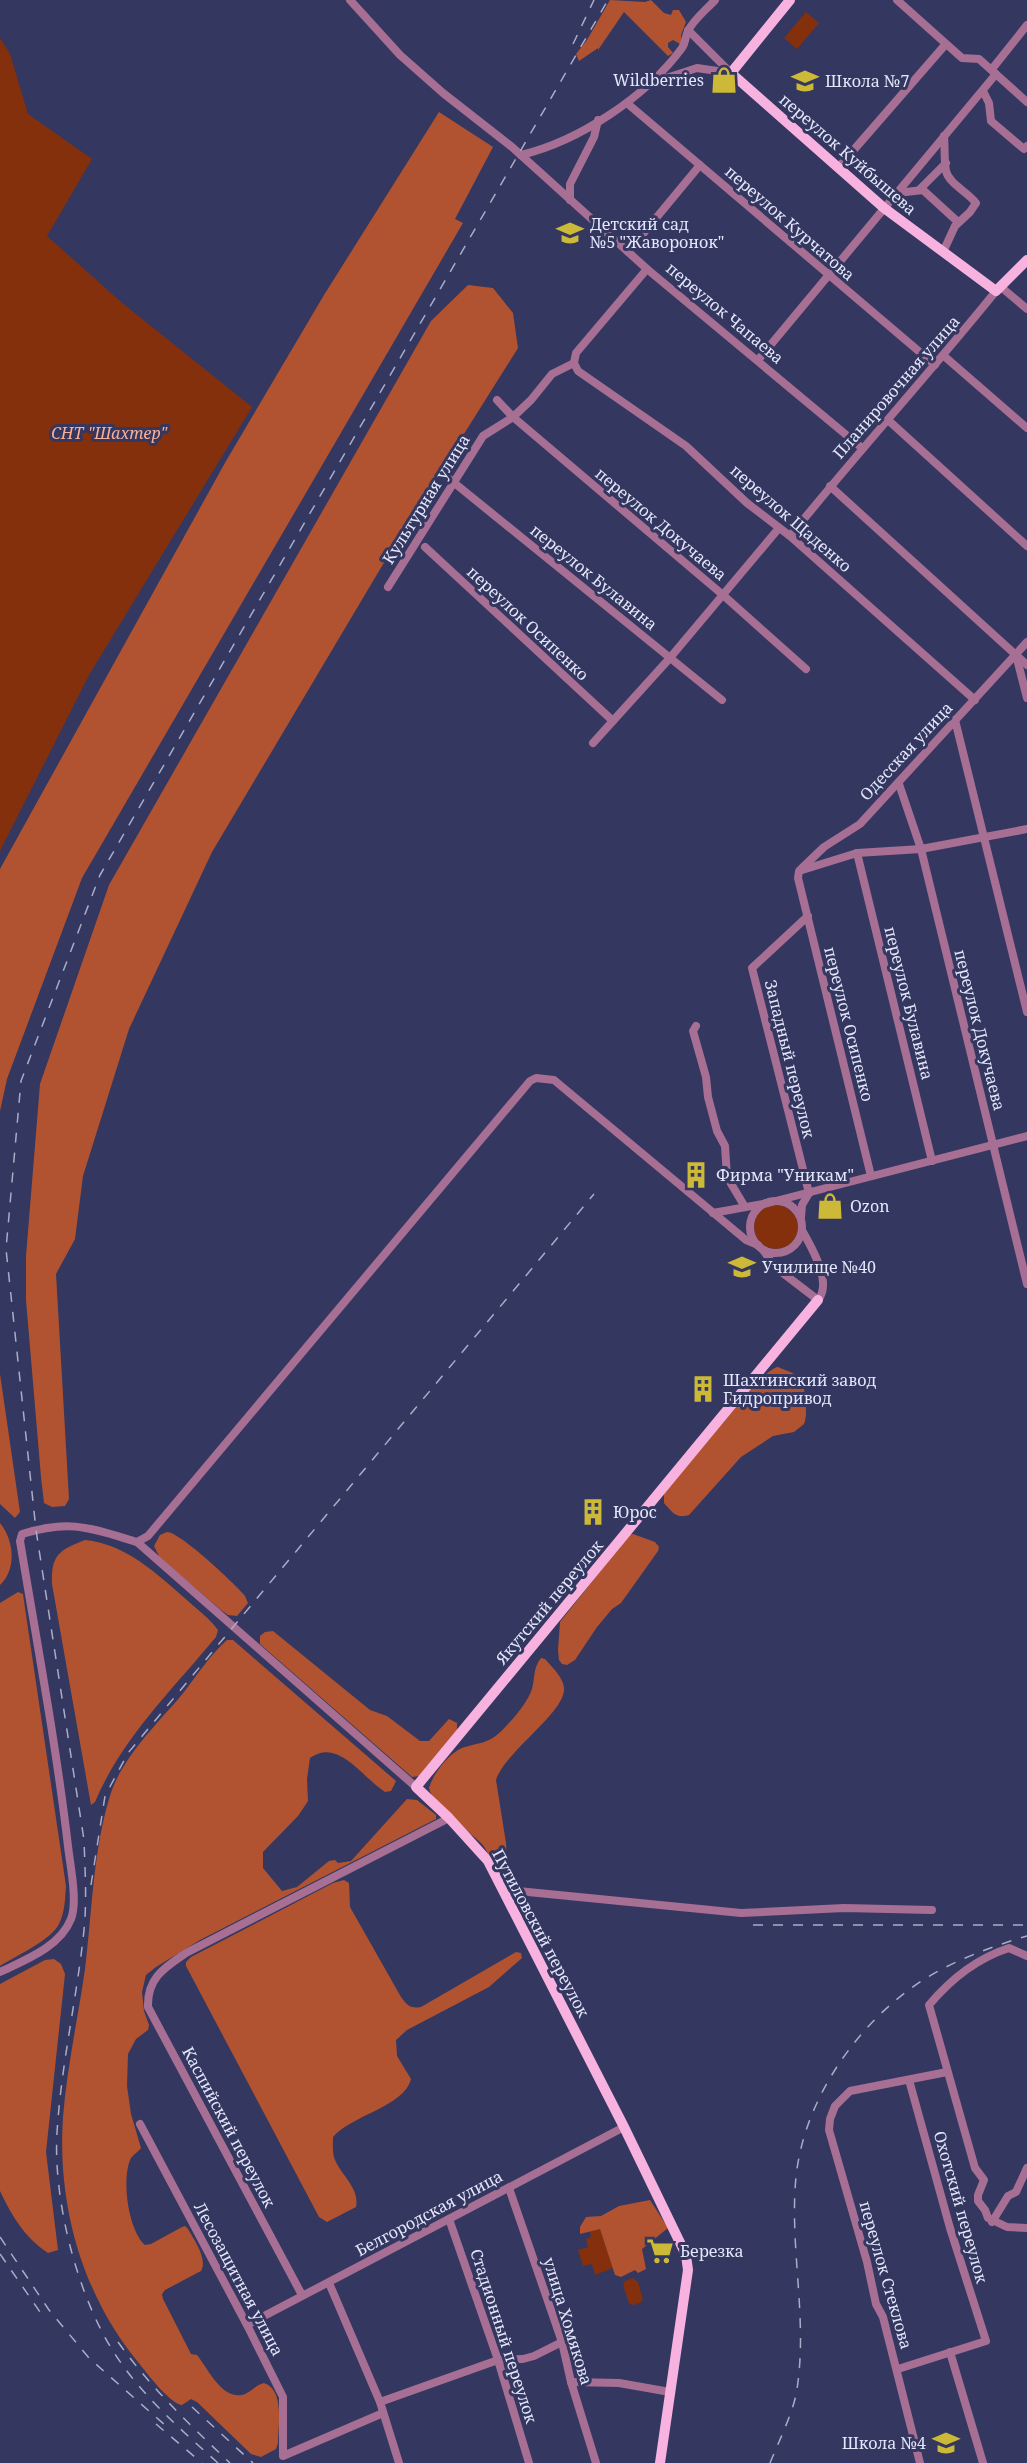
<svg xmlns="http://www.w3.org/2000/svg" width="1027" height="2463" viewBox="0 0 1027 2463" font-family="'Noto Serif',serif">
<rect width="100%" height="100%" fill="#34375f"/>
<g fill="#84300d">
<polygon points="806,12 819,23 797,49 784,38"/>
<polygon points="0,38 10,54 28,114 92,159 47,236 121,302 252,407 89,675 0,851"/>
<circle cx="776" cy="1227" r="22"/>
<polygon points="600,2229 613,2268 595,2275 592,2264 583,2266 578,2250 588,2247 586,2239 591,2237 590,2231"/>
<polygon points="633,2278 638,2282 643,2299 640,2303 633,2305 629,2303 623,2285 625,2281"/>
</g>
<g fill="#b15331">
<polygon points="610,0 645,2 651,0 664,13 671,15 673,10 679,10 686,22 681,35 682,41 680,44 673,40 668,43 668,47 673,53 668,56 624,12 598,50 598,48 579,61 576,54 587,40"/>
<polygon points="439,112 493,147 455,219 463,223 82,878 7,1079 0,1111 0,869 226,461 324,295"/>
<polygon points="468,285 493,288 513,313 518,348 401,534 212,852 129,1029 83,1176 75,1239 56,1274 69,1499 65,1506 52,1507 44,1503 41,1477 26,1300 26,1256 40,1084 109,885 431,321"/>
<path d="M 778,1367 C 801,1377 804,1375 805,1400 C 806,1409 807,1416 804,1424 L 794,1432 L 773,1436 L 741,1457 L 689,1515 C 676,1519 672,1512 664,1503 L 664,1493 C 682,1472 758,1370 778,1367 Z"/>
<polygon points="0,1374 20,1512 15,1518 0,1504"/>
<path d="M 0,1523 C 14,1540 17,1569 0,1585 Z"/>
<path d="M 167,1532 C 180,1532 235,1584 245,1596 L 248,1603 L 237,1616 L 228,1615 L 221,1610 L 160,1558 L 154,1546 L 160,1535 Z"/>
<polygon points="633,1534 655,1542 659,1547 658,1551 621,1603 612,1609 597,1627 575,1660 567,1665 562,1664 559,1660 558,1650 560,1622 629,1535"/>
<path d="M 85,1540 C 127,1544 158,1575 188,1601 C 198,1610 210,1619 218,1630 L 216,1637 C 173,1689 122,1738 95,1802 L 91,1805 L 52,1584 C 51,1555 59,1550 85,1540 Z"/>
<path d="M 18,1592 L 23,1594 L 25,1608 L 66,1886 C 65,1899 65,1912 59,1924 C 51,1940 16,1956 0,1966 L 0,1603 Z"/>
<polygon points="273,1631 370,1710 387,1716 420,1741 429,1741 449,1719 457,1723 457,1730 420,1776 412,1777 260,1644 260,1636 265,1632"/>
<path d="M 227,1640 L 233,1640 L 396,1781 L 391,1791 L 385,1792 C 363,1778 338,1737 310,1758 L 307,1779 L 308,1801 L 298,1816 L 263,1852 L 263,1868 L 282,1891 L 297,1887 L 329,1861 L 335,1860 L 338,1863 L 351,1861 L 407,1799 L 417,1800 L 436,1815 L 436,1819 L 200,1940 L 156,1967 L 146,1975 L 142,1992 L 144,2011 L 149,2025 L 148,2030 L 136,2039 L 128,2054 L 127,2086 L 131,2114 L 141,2148 C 138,2152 134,2154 131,2158 C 121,2178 128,2230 145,2245 L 151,2244 L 182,2227 L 185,2226 L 188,2229 C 194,2240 208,2259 201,2271 L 165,2290 L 162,2294 L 163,2299 L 191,2354 L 197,2355 C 207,2367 221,2399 242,2395 C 251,2393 255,2385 264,2383 C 285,2390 278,2426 278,2443 L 276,2449 L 261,2457 L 251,2454 L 197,2402 L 191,2399 L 182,2405 C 170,2404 146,2372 138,2362 C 82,2294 57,2205 63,2117 C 67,2067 78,2018 85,1969 C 92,1913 93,1853 109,1799 C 121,1757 157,1725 184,1692 C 197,1675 211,1654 227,1640 Z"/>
<path d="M 541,1658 L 545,1659 C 552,1667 565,1679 564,1690 C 563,1714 505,1752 496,1780 L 506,1843 L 507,1864 L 501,1870 C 491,1865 489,1852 482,1844 C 466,1828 434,1809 429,1788 C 433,1774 450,1751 465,1747 C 478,1743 488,1743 498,1734 C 510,1723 527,1704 532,1689 C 535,1678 533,1668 541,1658 Z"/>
<path d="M 344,1880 L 349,1883 L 350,1907 L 401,1997 C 407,2005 410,2009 421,2007 L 516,1952 L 521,1953 L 522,1958 L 489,1987 L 407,2030 L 396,2040 L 397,2056 L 411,2079 C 405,2106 352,2115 333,2137 C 333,2145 332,2153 335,2160 C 342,2176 360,2189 356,2207 L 327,2222 L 319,2217 L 186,1966 L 186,1962 L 191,1957 L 333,1883 Z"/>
<path d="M 54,1959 L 61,1964 L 65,1974 L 46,2152 L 58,2250 L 48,2253 C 25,2238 12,2216 0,2191 L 0,1984 L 45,1960 Z"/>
<polygon points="650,2200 668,2228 642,2249 646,2269 638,2273 635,2270 621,2277 615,2275 600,2229 580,2234 580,2227 586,2217 601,2216 619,2206"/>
</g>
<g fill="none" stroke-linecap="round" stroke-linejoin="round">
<g stroke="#a76f94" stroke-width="8">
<polyline points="350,0 400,55 443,93 512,147 647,269 862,448"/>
<polyline points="897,0 962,58 979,59 1027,102"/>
<polyline points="688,30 728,70"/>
<polyline points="992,69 1027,25"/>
<polyline points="651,83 697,68 731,73"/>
<polyline points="983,91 989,103 991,121 1024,149 1027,146"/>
<polyline points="628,104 935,365"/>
<path d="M 521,155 C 579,141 646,97 682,48 C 686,42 685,37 688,31 C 693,20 707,9 715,0"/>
<polyline points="838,168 945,45"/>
<polyline points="920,189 946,163"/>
<polyline points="897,193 923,190 958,222"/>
<polyline points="570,200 570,184 594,137 598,120"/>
<polyline points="628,252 700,165"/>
<path d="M 943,252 L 955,226 L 970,212 L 976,203 C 968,192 949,184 946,171 C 944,161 945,147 944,136"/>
<polyline points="647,269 576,353 574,363 578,371 686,446 747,503 790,536 975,700"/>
<polyline points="1001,287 1027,309"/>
<polyline points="944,356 1027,428"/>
<polyline points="758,360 996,74"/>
<polyline points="497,400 513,417 723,595 806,669"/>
<polyline points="888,420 1027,546"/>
<polyline points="447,477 722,700"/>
<polyline points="830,486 1027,665"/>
<path d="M 790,536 C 857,453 929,374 996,291"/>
<polyline points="425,547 613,721"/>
<polyline points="388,587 483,436 513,417 531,400 552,374 574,363"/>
<polyline points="1016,655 1027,698"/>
<polyline points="955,720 1027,1012"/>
<polyline points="593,743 669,659 779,528"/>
<polyline points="899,784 921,849 1027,1284"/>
<polyline points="857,853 932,1161"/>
<polyline points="800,870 824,847 860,824 1027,642"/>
<polyline points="808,916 752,968 809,1193"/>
<polyline points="696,1026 693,1031 706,1077 708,1097 717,1131 725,1146 727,1177 745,1207"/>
<polyline points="871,1176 798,878 799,871 857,853 921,849 1027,829"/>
<circle cx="776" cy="1227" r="26"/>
<polyline points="713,1213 768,1203 1027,1136"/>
<polyline points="801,1217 802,1205 809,1193"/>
<path d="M 763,1250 L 775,1267 L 818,1300 C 833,1282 811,1247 802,1230"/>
<polyline points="137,1542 416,1787"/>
<polyline points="507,1895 518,1891 741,1913 844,1908 932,1910"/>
<path d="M 1027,1956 L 1009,1948 C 978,1958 950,1980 929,2005 L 975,2168 L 984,2180 L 978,2195 L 978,2201 L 985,2210 L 988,2218 L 1007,2227 L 1027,2228"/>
<path d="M 0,1972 C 25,1960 60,1947 71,1919 C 78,1901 70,1865 68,1846 C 56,1744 37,1643 20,1541 L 22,1534 C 71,1519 90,1528 137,1542 L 148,1536 L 530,1081 L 536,1078 L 554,1080 L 746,1240 L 758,1245"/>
<polyline points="140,2124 247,2325 283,2397 283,2456 383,2413"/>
<polyline points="509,2188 562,2342 571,2382 596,2463"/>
<polyline points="449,2219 498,2360 529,2463"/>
<polyline points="992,2222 1008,2196 1016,2192 1027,2168"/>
<polyline points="329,2283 380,2402 399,2463"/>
<path d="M 302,2295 L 148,2007 C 147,1978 164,1968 186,1953 L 449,1818"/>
<polyline points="247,2325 624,2127"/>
<polyline points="950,2352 983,2463"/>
<polyline points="898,2369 986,2341 950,2228 909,2080"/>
<polyline points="571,2382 619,2383 670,2392"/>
<polyline points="380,2402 498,2360 523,2359 534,2356 562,2342"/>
<polyline points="920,2463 883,2317 876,2304 867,2262 829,2130 830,2119 835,2106 850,2091 947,2072"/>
</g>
<g stroke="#f7b2df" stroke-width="10">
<polyline points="790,0 731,73 884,208 996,291 1027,260"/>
<polyline points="660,2463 688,2270 686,2255 624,2127 488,1861 449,1818 416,1787 818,1300"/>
</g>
<g stroke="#aaadc7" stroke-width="1.5" stroke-dasharray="10 10" stroke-linecap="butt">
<polyline points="573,44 594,0"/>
<polyline points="91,1885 105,1796 128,1753 594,1194"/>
<polyline points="753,1925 1027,1925"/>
<polyline points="0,2237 49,2310 89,2358 166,2426"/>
<polyline points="0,2254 40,2312"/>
<path d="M 118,2342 C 151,2388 190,2425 230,2463"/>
<polyline points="192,2407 253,2463"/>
<polyline points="156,2424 202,2463"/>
<path d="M 218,2463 C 180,2429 140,2394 113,2351 C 77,2294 53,2200 57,2133 C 61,2065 77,1998 84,1930 C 87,1900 85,1870 84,1840 L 36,1530 L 6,1249 L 21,1081 L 100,875 L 608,0"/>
<path d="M 770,2463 C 779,2441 791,2417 796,2395 C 809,2322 789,2249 796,2177 C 804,2099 858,2022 923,1980 C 955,1960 990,1947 1027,1936"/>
</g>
</g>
<defs>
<symbol id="shop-bare" viewBox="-9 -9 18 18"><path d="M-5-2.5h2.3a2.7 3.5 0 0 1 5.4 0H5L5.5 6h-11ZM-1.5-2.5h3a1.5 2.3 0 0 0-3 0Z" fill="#cdb938" stroke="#34375f" stroke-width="2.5" paint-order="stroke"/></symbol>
<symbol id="school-bare" viewBox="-9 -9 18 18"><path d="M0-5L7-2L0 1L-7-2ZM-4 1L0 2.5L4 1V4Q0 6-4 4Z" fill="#cdb938" stroke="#34375f" stroke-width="2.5" paint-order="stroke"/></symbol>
<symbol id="building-bare" viewBox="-9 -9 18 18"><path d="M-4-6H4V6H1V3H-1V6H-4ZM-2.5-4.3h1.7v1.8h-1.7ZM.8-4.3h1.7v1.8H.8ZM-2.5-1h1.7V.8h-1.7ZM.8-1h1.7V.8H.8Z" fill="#cdb938" stroke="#34375f" stroke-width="2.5" paint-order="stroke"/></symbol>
<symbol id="university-bare" viewBox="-9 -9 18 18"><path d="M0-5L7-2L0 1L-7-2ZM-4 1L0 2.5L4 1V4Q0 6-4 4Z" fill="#cdb938" stroke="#34375f" stroke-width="2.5" paint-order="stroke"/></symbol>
<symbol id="supermarket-bare" viewBox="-9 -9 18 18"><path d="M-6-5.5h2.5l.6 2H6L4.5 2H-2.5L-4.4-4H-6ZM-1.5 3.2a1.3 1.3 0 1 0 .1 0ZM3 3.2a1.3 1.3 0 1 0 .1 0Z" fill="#cdb938" stroke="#34375f" stroke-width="2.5" paint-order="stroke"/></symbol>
</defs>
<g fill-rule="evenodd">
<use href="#shop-bare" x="705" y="61" width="38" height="38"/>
<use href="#school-bare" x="786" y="62" width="38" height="38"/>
<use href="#school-bare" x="551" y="214" width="38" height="38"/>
<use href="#building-bare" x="677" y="1156" width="38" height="38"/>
<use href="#shop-bare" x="811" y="1187" width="38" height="38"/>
<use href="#university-bare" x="723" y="1248" width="38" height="38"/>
<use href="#building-bare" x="684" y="1370" width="38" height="38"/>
<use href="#building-bare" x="574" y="1493" width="38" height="38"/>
<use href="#supermarket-bare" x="641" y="2232" width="38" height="38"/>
<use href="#school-bare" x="927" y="2424" width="38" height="38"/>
</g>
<g text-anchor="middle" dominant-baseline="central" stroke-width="6" stroke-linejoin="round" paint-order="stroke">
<g font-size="16" fill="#e4e7fb" stroke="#34375f" text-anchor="start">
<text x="704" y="80" text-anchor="end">Wildberries</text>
<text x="825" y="81">Школа №7</text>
<text x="590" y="224">Детский сад<tspan x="590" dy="18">№5 "Жаворонок"</tspan></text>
<text x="716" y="1175">Фирма "Уникам"</text>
<text x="850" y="1206">Ozon</text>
<text x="762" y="1267">Училище №40</text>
<text x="723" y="1380">Шахтинский завод<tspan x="723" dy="18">Гидропривод</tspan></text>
<text x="613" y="1512">Юрос</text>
<text x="680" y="2251">Березка</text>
<text x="926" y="2443" text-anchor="end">Школа №4</text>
</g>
<g font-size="16" fill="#e4e7fb" stroke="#34375f">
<text transform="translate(848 154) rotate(41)">переулок Куйбышева</text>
<text transform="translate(790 223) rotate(41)">переулок Курчатова</text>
<text transform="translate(725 313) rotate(40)">переулок Чапаева</text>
<text transform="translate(896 387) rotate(-49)">Планировочная улица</text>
<text transform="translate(426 499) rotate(-58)">Культурная улица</text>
<text transform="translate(791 518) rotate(41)">переулок Щаденко</text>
<text transform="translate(661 524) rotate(40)">переулок Докучаева</text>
<text transform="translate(594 577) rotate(39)">переулок Булавина</text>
<text transform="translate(528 623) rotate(43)">переулок Осипенко</text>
<text transform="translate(906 751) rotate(-47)">Одесская улица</text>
<text transform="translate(909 1003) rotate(76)">переулок Булавина</text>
<text transform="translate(849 1024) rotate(76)">переулок Осипенко</text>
<text transform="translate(980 1030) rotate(76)">переулок Докучаева</text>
<text transform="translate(790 1059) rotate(76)">Западный переулок</text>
<text transform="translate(549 1602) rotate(-50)">Якутский переулок</text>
<text transform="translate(541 1933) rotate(62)">Путиловский переулок</text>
<text transform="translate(229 2127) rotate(62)">Каспийский переулок</text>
<text transform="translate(961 2207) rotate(74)">Охотский переулок</text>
<text transform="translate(429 2213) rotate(-28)">Белгородская улица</text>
<text transform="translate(886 2275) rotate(74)">переулок Стеклова</text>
<text transform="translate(239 2279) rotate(62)">Лесозащитная улица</text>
<text transform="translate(568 2321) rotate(73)">улица Хомякова</text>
<text transform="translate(504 2336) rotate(72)">Стадионный переулок</text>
</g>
<g font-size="16" font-style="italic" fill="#fbaf95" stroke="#34375f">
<text x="109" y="433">СНТ "Шахтер"</text>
</g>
</g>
</svg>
